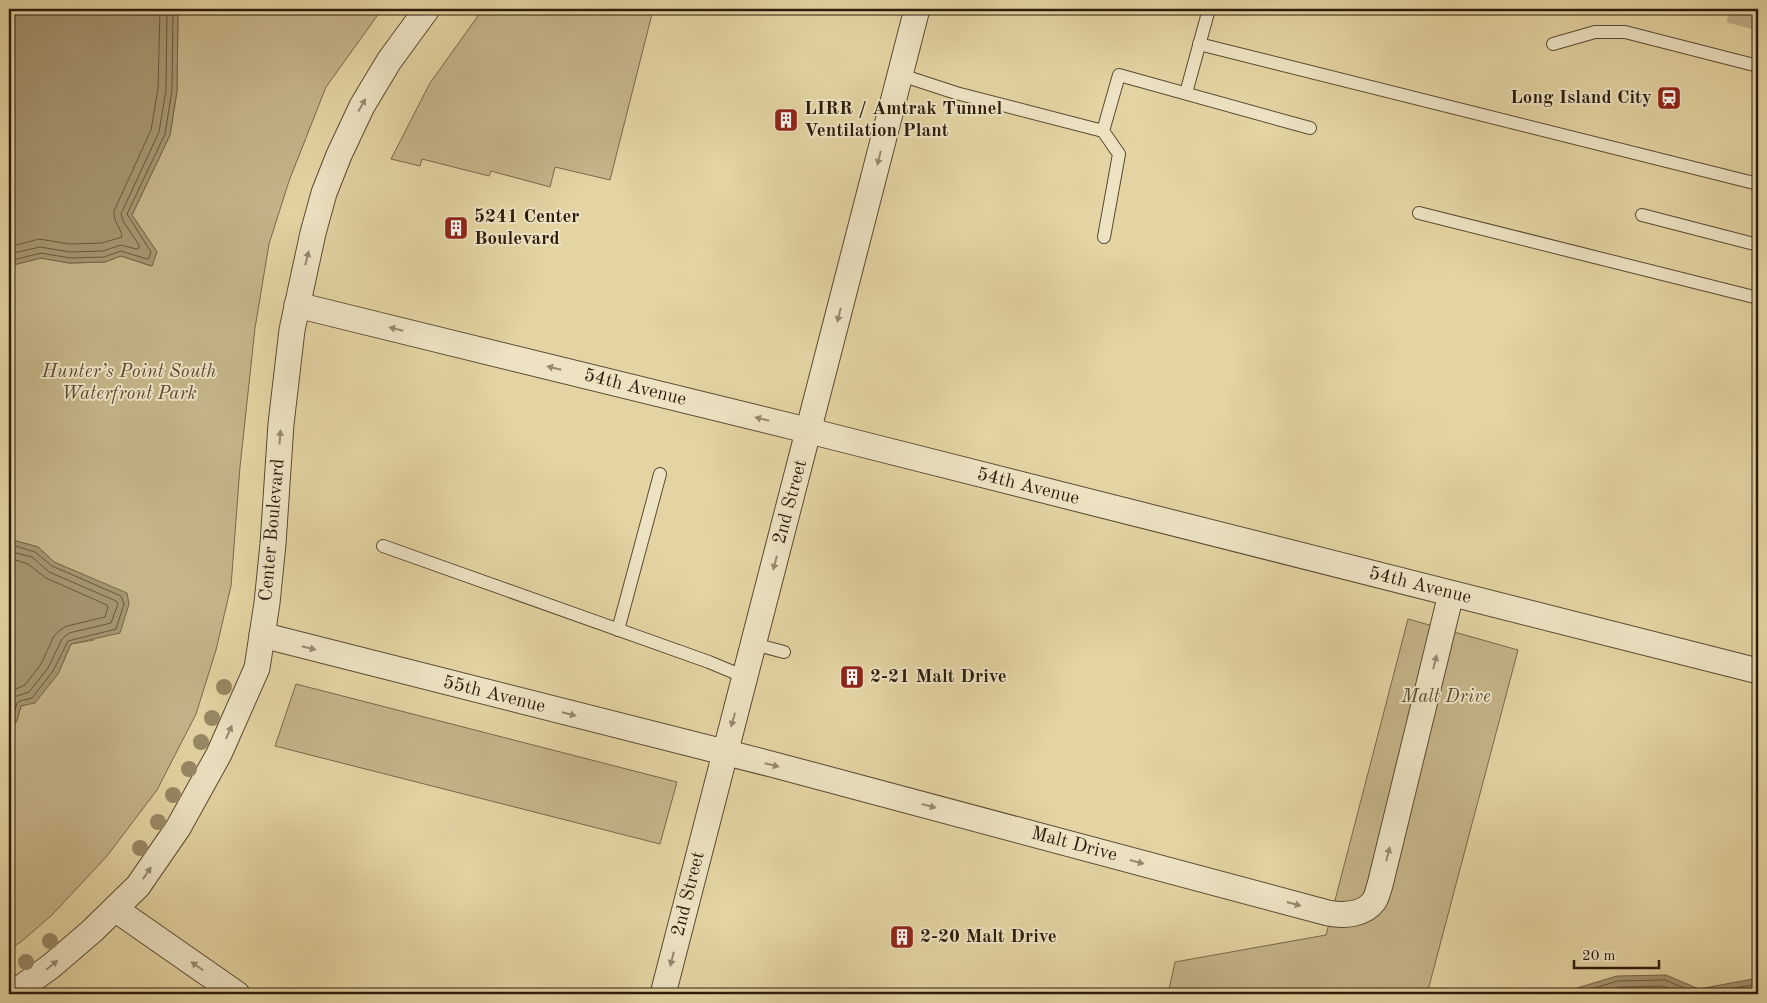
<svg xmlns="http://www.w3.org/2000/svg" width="1767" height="1003" viewBox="0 0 1767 1003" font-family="'Old Standard TT',serif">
<rect width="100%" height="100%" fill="#e4d4a3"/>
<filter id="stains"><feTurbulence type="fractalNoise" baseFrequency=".004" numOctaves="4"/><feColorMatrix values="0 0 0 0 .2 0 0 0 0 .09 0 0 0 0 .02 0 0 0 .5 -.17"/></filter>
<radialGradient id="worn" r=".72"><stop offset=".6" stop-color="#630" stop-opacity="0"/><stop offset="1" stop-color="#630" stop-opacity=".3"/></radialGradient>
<g fill="#c5b589" stroke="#78684a">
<polygon points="178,9 382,9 326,87 289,181 269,244 255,328 240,467 231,586 216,650 196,714 157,790 107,856 52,915 22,941 9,950 9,735 17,720 21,706 58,674 71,644 94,640 88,577 54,562 38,547 9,539 9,266 41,258 69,263 105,262 121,256 151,266 157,252 132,215 170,135 177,91"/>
<polygon points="483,9 646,9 645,12 652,14 610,180 555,167 550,187 491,171 489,176 422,159 420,166 391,159 430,83"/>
<polygon points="1408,619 1518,650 1427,994 1168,994 1175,962 1326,935"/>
<polygon points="296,684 677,782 660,844 275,746"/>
</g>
<g fill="#a5956f" stroke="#756547">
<polygon points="9,9 178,9 177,91 170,135 132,215 157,252 152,266 121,256 105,262 69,263 41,258 9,266"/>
<polygon points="9,539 38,547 54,562 127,593 129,604 120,633 71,644 58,674 35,703 21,706 17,720 9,735"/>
<polygon points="1666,975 1699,989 1758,978 1758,994 1557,994 1617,976"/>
</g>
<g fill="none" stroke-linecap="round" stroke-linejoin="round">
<g stroke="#68583d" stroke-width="1">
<path d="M 9,247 L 39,239 L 70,244 L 102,243 L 122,237 C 121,227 113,222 114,211 L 151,130 L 158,89 L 160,9"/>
<polyline points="9,254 40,247 70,252 103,251 121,245 136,249 139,248 139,245 123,221 121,214 159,132 166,90 167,9"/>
<polyline points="9,261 41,253 70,258 104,257 121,251 147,259 149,258 151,252 127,214 165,134 172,90 173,9"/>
<polyline points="9,544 35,552 52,566 121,596 124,604 116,629 68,641 53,671 32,698 20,701 17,703 13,718 9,725"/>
<polyline points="9,551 32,557 49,572 116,601 118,604 111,623 69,633 62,639 48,668 29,692 14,697 9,708"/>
<polyline points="9,558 28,564 46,578 107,605 108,607 105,617 67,626 60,630 54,636 41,664 25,685 9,692"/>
<polyline points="1574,994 1618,981 1665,980 1699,994 1758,984"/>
<polyline points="1595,994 1619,987 1663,986 1683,994"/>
</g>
<polyline stroke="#bfaf85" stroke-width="28" stroke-dasharray="28 14" stroke-linecap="butt" points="1730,9 1758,16"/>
<defs>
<g id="lane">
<polyline points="1199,44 1758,184"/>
<polyline points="1553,44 1595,32 1625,32 1758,66"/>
<polyline points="901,75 956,93 1103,131"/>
<polyline points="1186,93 1209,9"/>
<polyline points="1419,213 1758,298"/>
<polyline points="1642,215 1758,245"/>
<polyline points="1104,237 1119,154 1103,131 1119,75 1310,128"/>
<polyline points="383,546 709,662 745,677"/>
<polyline points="618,630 660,474"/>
<polyline points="754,644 784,652"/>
</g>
<g id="street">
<polyline points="297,305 810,431 1758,671"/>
<path d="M 262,635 L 771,764 L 1328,913 C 1344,916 1364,915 1374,901 C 1377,897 1378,890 1380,885 L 1451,594"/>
<polyline points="115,909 237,994"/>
<polyline points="12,994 50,967 92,931 138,886 178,828 219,754 257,668 267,603 273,544 281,424 292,330 313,233 324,193 339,155 362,106 389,61 427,9"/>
<polyline points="663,994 917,9"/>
</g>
</defs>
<use href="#lane" stroke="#5a4a31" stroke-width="14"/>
<use href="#street" stroke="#5a4a31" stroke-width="27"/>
<use href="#lane" stroke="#ede3c3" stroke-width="12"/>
<use href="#street" stroke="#ede3c3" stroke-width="25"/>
</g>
<g fill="#988864">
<circle cx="224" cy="687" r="8"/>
<circle cx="212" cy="718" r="8"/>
<circle cx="201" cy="742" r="8"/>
<circle cx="189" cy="769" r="8"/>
<circle cx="173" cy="795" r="8"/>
<circle cx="158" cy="822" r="8"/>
<circle cx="140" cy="848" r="8"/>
<circle cx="50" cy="941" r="8"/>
<circle cx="26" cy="962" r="8"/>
</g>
<defs><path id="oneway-solid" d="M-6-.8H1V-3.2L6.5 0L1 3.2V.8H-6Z" transform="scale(1.25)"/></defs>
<g fill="#968970">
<use href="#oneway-solid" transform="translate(362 105) rotate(-61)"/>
<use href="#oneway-solid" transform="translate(879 158) rotate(104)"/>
<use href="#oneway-solid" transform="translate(307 258) rotate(-76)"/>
<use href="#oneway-solid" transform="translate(839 315) rotate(104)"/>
<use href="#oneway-solid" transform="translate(396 329) rotate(-166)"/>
<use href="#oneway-solid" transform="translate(554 368) rotate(-166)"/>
<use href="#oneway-solid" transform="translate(762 419) rotate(-166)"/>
<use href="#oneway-solid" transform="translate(280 437) rotate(-86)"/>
<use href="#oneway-solid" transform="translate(775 563) rotate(105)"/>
<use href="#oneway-solid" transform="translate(309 648) rotate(14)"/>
<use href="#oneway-solid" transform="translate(1435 662) rotate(-76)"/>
<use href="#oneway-solid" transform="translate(569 714) rotate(14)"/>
<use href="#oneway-solid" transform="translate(733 720) rotate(106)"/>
<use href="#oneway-solid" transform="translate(229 732) rotate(-66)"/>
<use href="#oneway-solid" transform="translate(772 765) rotate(14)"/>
<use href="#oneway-solid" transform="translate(929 806) rotate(15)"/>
<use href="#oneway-solid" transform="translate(1388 854) rotate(-76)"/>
<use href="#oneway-solid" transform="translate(1137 862) rotate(15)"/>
<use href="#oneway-solid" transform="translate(147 873) rotate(-56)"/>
<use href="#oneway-solid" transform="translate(1294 904) rotate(15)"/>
<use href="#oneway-solid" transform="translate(672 959) rotate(104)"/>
<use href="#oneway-solid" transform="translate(52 965) rotate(-39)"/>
<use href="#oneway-solid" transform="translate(197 966) rotate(-145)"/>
</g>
<defs>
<symbol id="station-square" viewBox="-11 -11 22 22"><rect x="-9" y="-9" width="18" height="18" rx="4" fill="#8f2418" stroke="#ede3c3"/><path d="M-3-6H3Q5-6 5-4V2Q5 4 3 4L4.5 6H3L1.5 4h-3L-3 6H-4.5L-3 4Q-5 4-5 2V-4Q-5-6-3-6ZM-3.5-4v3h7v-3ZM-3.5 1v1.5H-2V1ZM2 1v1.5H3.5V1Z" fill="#fff"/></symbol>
<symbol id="building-square" viewBox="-11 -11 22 22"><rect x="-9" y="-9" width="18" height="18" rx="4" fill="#8f2418" stroke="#ede3c3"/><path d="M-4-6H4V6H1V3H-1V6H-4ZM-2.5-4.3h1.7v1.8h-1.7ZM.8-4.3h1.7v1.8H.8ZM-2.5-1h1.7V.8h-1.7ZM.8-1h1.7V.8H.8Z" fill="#fff"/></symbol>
</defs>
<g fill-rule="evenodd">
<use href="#station-square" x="1655" y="84" width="28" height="28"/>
<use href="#building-square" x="772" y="106" width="28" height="28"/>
<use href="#building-square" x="442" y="214" width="28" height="28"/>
<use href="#building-square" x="838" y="663" width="28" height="28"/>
<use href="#building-square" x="888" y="923" width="28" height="28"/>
</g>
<g text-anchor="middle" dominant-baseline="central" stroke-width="4" stroke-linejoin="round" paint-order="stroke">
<g font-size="19" font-weight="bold" fill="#2c1c0b" stroke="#ede3c3" text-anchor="start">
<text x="1652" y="98" text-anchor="end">Long Island City</text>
<text x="804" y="109">LIRR / Amtrak Tunnel<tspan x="804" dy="22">Ventilation Plant</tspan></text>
<text x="474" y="217">5241 Center<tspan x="474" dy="22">Boulevard</tspan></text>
<text x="870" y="677">2-21 Malt Drive</text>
<text x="920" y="937">2-20 Malt Drive</text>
</g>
<g font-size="19" font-style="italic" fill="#5a4a31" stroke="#ede3c3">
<text x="129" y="372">Hunter’s Point South<tspan x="129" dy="22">Waterfront Park</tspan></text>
<text x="1446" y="697">Malt Drive</text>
</g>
<g font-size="19" fill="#2c1c0b" stroke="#ede3c3">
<text transform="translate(635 388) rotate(14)">54th Avenue</text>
<text transform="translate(1028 487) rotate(14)">54th Avenue</text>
<text transform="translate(791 502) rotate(-75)">2nd Street</text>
<text transform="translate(273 530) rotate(-85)">Center Boulevard</text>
<text transform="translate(1420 586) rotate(14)">54th Avenue</text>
<text transform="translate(494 695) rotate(14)">55th Avenue</text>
<text transform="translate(1074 845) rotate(15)">Malt Drive</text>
<text transform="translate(689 894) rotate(-76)">2nd Street</text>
</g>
</g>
<rect width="1767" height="1003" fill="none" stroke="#e4d4a3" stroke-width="30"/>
<rect x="10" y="10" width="1747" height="983" fill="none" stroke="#2c1c0b" stroke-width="2.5"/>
<rect x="15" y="15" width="1737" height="973" fill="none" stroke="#2c1c0b"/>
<path d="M1574 960v8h85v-8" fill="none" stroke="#2c1c0b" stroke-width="2.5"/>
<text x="1582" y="960" font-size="15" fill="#2c1c0b" stroke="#ede3c3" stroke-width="4" paint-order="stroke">20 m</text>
<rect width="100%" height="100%" filter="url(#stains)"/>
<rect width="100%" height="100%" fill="url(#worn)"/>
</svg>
